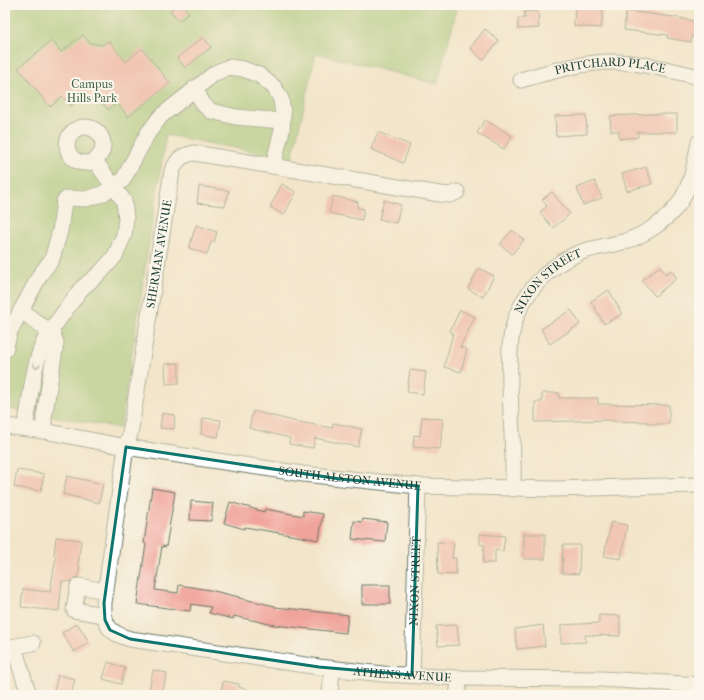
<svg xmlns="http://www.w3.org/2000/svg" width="704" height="700" viewBox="0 0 704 700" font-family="'IM FELL French Canon',serif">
<rect width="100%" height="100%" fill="#fbf7ec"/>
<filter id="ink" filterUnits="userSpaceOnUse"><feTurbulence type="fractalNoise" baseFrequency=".025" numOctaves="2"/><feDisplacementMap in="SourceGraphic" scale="8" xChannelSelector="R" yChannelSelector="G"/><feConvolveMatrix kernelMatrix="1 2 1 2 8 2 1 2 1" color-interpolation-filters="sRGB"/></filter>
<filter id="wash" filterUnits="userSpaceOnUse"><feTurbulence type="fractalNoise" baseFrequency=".012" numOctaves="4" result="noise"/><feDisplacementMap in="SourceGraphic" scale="16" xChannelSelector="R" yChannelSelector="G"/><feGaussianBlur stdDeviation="0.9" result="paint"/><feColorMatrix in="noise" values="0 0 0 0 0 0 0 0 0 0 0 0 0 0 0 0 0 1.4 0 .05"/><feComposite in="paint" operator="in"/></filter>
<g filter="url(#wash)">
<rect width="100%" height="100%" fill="#f2e5ca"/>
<polygon fill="#99c471" stroke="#5c8052" points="5,5 458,5 437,84 316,53 292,159 166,135 120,428 5,408"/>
<g id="blocks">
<g fill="#f0a39a">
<polygon points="177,5 182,5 189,13 179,21 170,10"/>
<polygon points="575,6 603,9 601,28 574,26"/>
<polygon points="538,11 539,28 518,29 518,18 525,18 524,12"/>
<polygon points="626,11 674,17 699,22 699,38 692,36 691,42 667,38 668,35 624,30"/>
<polygon points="485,29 499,41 483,60 470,48"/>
<polygon points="83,35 90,43 102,45 109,41 126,62 142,48 170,83 128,117 117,103 108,110 99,98 91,99 82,96 71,106 62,96 50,107 18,68 52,40 61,52"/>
<polygon points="203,37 211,47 185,68 177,58"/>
<polygon points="652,114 677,114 677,132 637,132 638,137 619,139 619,131 611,131 610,116"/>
<polygon points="586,115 587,134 556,136 555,116"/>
<polygon points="485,120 512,136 504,149 477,133"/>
<polygon points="378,132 410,145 403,163 371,149"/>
<polygon points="646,167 652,184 627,191 622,174"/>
<polygon points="595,181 602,198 583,205 577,188"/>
<polygon points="282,184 296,192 284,215 270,207"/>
<polygon points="199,186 229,191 225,206 197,203"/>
<polygon points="552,192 570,214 553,228 540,212 547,206 542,200"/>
<polygon points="333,196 358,202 357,208 364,209 362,220 329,213"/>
<polygon points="384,200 401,205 396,223 379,219"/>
<polygon points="196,225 217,232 214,242 211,242 207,254 189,248"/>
<polygon points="512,230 524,240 512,254 500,244"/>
<polygon points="660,266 666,274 671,270 677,278 655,296 642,280"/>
<polygon points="479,268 494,276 483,297 468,289"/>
<polygon points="609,290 622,314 604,324 591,301"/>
<polygon points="460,310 475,317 460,347 467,349 461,372 444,367 453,333 450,331"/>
<polygon points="571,310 580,324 550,344 541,329"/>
<polygon points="179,363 179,383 166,384 165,364"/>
<polygon points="410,370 426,372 423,394 407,392"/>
<polygon points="542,393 559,393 559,398 598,398 598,404 669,405 669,424 648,424 648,422 612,421 612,420 535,422 535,402 542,402"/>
<polygon points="253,411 293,421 332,428 333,423 362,429 358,447 315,438 313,448 289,444 290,438 249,428"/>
<polygon points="162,413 175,415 174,429 160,428"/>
<polygon points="422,417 443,419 440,449 413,447 414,435 420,436"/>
<polygon points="203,418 221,420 218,437 201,434"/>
<polygon points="17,470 44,474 41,491 14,487"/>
<polygon points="67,476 103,484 99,503 63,494"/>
<polygon points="152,488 175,492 166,547 162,546 155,590 178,593 179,585 210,590 239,597 239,598 275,606 275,607 348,615 346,633 274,625 234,616 233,619 209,613 211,607 191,604 190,611 137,604 146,544 144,543"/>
<polygon points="191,501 213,503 211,521 190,520"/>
<polygon points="230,502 264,512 265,509 303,516 303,511 323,514 319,540 245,527 244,529 224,523"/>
<polygon points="363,519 387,522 385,542 352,539 354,521 362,522"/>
<polygon points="611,522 627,525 621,559 604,556"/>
<polygon points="480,534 505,536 503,551 495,550 495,563 483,563 484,545 480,544"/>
<rect x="524" y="534" width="21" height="25"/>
<polygon points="56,537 81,540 78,565 80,566 78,577 75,578 70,582 62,581 59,611 21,607 23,589 50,592 56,557 54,556"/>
<polygon points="437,542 454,543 452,558 456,558 456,575 438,574"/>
<polygon points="563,545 580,545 579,574 562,573"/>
<rect x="362" y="585" width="28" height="19"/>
<polygon points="599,615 620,616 620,636 585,635 586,642 561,643 561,625 599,623"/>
<polygon points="77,623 89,642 74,652 62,633"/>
<polygon points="457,625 459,645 438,646 436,626"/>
<polygon points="543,625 545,646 517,649 515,629"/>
<polygon points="108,662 125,668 121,684 103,679"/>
<polygon points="153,670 167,673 162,695 148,695"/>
<polygon points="58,675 75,679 71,695 53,695"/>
<polygon points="223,681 239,684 239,687 258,693 258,695 221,695"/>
</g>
</g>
</g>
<g filter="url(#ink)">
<use href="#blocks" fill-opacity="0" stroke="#697868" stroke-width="1"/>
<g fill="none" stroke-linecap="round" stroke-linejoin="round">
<defs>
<g id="minor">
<path id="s1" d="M 521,80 C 552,71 583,62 614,62 C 640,62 674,71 699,77"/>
<polyline points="195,88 203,104 211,111 236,117 282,121"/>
<circle cx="85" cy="145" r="18"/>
<path id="s2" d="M 457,192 L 450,195 L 440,194 L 194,153 C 180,156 178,159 172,171 L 130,434 L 126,447 L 104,603 C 103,625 109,633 130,639 L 319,667 L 383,674 L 460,678 L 601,679 L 699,685"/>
<polyline points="21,310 40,325 52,331 56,343 44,418 44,431"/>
<polyline points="5,350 10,331 40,275 52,259 60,231 64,201 68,198 86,199 102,194 123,180 148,133 161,116 215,73 229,67 243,69 259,75 274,87 281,99 283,114 282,130 273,166"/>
<path id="s3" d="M 5,426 L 44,431 L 126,447 L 303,474 L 418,486 L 556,489 L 699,485"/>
<path d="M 25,428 C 31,398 32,365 46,337 L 81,289 L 101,272 L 115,256 L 124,235 L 126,219 L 124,201 L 95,161"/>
<path id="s4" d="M 513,489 C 514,455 511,422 510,388 C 510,368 508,347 513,328 C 520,295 549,265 579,253 C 593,247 609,246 623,242 C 643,236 665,222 678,205 C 691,187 695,164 699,142"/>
<polyline points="104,615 74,610 78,586 106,591"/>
<polyline points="14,647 29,695"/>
<polyline points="5,648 33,643"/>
<path id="s5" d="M 412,675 L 418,486"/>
<polyline points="330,695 332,669"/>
<polyline points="457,695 460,678"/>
</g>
</defs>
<use href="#minor" stroke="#697868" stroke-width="17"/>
<use href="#minor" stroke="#fff" stroke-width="15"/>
</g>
<defs><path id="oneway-chevron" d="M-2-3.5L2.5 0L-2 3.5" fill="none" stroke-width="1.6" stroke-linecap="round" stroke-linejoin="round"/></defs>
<use stroke="#8f9e9a" href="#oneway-chevron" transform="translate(36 366) rotate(106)"/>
</g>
<path d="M0 0H704V700H0ZM 126,447 L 340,479 L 418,486 L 412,675 L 319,667 L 130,639 L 110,630 L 105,620 L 104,603 Z" fill="#f2e5ca" fill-opacity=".55" fill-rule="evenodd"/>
<path fill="none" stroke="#0f766e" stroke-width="3" stroke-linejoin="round" d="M 126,447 L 340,479 L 418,486 L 412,675 L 319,667 L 130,639 L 110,630 L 105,620 L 104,603 Z"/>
<g text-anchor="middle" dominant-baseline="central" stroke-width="4" stroke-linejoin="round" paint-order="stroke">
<g font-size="12" fill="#1f3d34" stroke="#fbf7ec">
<text stroke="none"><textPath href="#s1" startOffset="91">PRITCHARD PLACE</textPath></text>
<text transform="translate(159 254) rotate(-81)">SHERMAN AVENUE</text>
<text stroke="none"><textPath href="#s4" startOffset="222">NIXON STREET</textPath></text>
<text stroke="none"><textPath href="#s3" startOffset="349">SOUTH ALSTON AVENUE</textPath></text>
<text stroke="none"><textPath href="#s5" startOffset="94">NIXON STREET</textPath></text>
<text stroke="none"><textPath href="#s2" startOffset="1059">ATHENS AVENUE</textPath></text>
</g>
<g font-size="12" fill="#3e5f43" stroke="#fbf7ec">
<text x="92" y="84">Campus<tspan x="92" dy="14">Hills Park</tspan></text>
</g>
</g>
<rect width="704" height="700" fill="none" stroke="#fbf7ec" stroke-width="20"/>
</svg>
